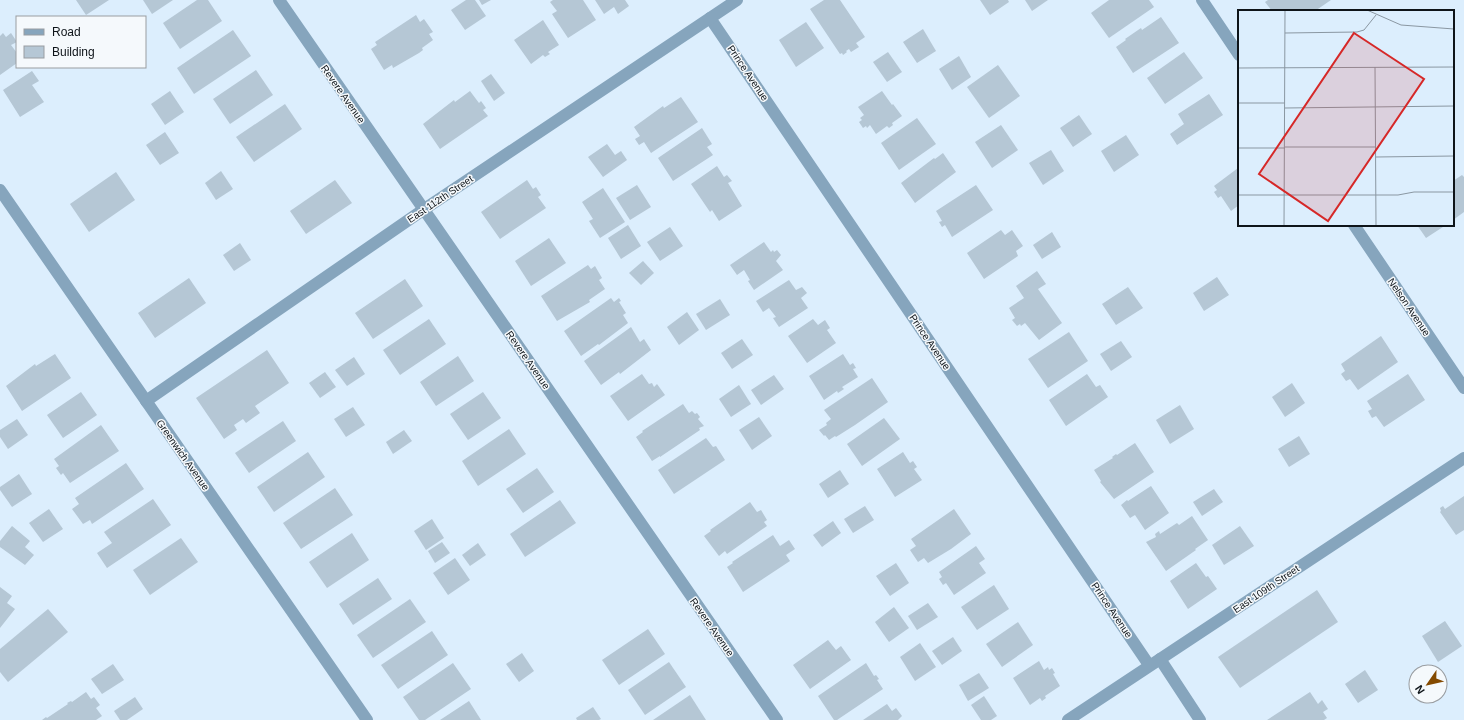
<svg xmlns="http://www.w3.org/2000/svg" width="1464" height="720" viewBox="0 0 1464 720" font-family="Helvetica,sans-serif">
<rect width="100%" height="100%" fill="#dceefd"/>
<g fill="#b5c7d5">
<polygon points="76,0 109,0 86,15"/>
<polygon points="143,0 173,0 152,14"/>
<polygon points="197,0 208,0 222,21 180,49 163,23"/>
<polygon points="466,0 475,0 486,16 465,30 451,10"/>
<polygon points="479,0 491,0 482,5"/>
<polygon points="553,0 583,0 596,20 568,38 552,14 557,11 550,2"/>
<polygon points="595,0 625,0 629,6 618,14 614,7 604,14"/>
<polygon points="824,0 840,0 865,37 856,43 859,47 851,52 849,49 846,51 847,52 843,55 842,53 840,54 810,9"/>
<polygon points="980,0 1008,0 1009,2 990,15"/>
<polygon points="1025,0 1048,0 1032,11"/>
<polygon points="1109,0 1149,0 1154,7 1109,38 1091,13"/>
<polygon points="1268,0 1331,0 1315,11 1272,11 1265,2"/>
<polygon points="416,15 420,22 424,19 433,32 429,34 433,40 422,48 423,50 419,53 393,68 392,65 384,70 371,49 377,45 375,42"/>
<polygon points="1161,17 1179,43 1133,73 1116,47 1126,40 1125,39 1141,28 1142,30"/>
<polygon points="543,20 559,45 548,52 550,54 545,57 543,55 531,64 514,40"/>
<polygon points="806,22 824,48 796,67 779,40"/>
<polygon points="923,29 936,51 917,63 903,42"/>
<polygon points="233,30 251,56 194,94 177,68"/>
<polygon points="3,33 6,37 11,33 17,42 11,45 17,53 17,63 0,75 0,36"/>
<polygon points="888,52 902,72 887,82 873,62"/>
<polygon points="1184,52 1203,78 1165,104 1147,78"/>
<polygon points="959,56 971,77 952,90 939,69"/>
<polygon points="998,65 1020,96 989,118 967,87"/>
<polygon points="256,70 273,95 230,124 213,99"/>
<polygon points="32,71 39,81 32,85 44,102 20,117 3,90"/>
<polygon points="491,74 505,93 494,101 481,81"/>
<polygon points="170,91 184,112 165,125 151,104"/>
<polygon points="470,91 479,103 481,101 486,108 483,110 488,116 440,149 423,124 454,100 455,102"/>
<polygon points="882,91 892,105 893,104 902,116 892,123 893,125 889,128 887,126 876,134 870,125 867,128 866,126 863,128 859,122 862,120 860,118 864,115 858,107"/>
<polygon points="1209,94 1223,115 1177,145 1170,134 1184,124 1178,114"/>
<polygon points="681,97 698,122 651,153 644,142 639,145 635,139 640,136 634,127 663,106 664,108"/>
<polygon points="285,104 302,129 254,162 236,137"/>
<polygon points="1079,115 1092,134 1073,147 1060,128"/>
<polygon points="917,118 936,144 899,170 881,143"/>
<polygon points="1001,125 1018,150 992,168 975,142"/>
<polygon points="702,128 712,144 707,147 713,155 673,181 658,158"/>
<polygon points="165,132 179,153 160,165 146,145"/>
<polygon points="1126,135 1139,155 1114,172 1101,151"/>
<polygon points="607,144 615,155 621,151 627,160 603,177 588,157"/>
<polygon points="1051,150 1064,171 1043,185 1029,163"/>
<polygon points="943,153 956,172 915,203 901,183 934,158 935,159"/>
<polygon points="717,166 724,177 727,175 732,181 728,183 742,206 719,221 712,210 710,212 691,184"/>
<polygon points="1238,168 1239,205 1231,211 1221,196 1218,198 1214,192 1217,190 1214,186"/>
<polygon points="221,171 233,189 216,200 205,183"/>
<polygon points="116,172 135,200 89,232 70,204"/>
<polygon points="1462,175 1464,177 1464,212 1453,220 1453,181"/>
<polygon points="335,180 352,203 306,234 290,211"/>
<polygon points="527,180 533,189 536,187 541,195 538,197 546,208 500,239 481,212"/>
<polygon points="637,185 651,207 630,220 616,198"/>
<polygon points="976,185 993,210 952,237 945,225 942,227 939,222 942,221 936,211"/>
<polygon points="603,188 625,222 600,238 589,221 593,219 582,202"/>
<polygon points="628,225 641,246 621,259 608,238"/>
<polygon points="1417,225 1446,225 1426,238"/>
<polygon points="670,227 683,246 660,261 647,242"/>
<polygon points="1001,230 1005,235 1012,230 1023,246 1016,251 1018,256 984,279 967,253"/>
<polygon points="1052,232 1061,247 1042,259 1033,245"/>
<polygon points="549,238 566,263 531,286 515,261"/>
<polygon points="764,242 771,252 773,250 774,252 777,250 781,255 776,261 783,270 754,290 748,281 750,280 744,270 737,275 730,265"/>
<polygon points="240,243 251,260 234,271 223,255"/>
<polygon points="643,261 654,273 641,285 629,273"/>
<polygon points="588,265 591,269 595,266 602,278 599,280 605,289 589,300 590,302 557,321 541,296"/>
<polygon points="1037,271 1046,284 1038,289 1062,323 1039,340 1025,323 1021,326 1020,324 1017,326 1012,320 1015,318 1009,308 1024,298 1016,286"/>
<polygon points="1217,277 1229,295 1204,311 1193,293"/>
<polygon points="189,278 206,303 155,338 138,313"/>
<polygon points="405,279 423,306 373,339 355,313"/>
<polygon points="789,280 796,290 802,287 807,293 801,298 808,308 779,327 773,318 776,317 769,308 763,312 756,301"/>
<polygon points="1128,287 1143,308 1116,325 1102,304"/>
<polygon points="611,298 614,302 619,298 621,301 619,302 626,313 623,315 628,323 599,345 598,344 581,356 564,331"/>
<polygon points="720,299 730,315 706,330 696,314"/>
<polygon points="687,312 699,330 679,345 667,327"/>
<polygon points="429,319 446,344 400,375 383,350"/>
<polygon points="813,319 818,325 825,320 830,328 827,330 836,343 807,363 788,336"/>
<polygon points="631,327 640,342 644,339 651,350 620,374 619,372 601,385 584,361"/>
<polygon points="1069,332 1088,361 1048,388 1028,359"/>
<polygon points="1381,336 1398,362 1358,390 1350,379 1346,381 1341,374 1345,371 1341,364"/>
<polygon points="742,339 753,355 732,369 721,353"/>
<polygon points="1121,341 1132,357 1111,371 1100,354"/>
<polygon points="267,350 289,383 255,406 260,413 246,423 243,419 234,425 237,430 224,439 196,398"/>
<polygon points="55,354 71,378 22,411 6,386 35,364 36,366"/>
<polygon points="843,354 850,365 853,363 856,368 853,369 858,377 842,387 844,389 838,393 837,391 824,400 809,376"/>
<polygon points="458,356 474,381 436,406 420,382"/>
<polygon points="354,357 365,374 347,386 335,370"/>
<polygon points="325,372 336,387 320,398 309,383"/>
<polygon points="642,374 649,384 652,383 654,387 657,384 665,395 628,421 610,396"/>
<polygon points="1087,374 1096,387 1100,385 1108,397 1066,426 1049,400"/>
<polygon points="1408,374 1425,400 1384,427 1376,416 1372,418 1368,411 1372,409 1367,401"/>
<polygon points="774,375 784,389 761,405 751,390"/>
<polygon points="872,378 888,402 855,425 836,437 835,436 829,440 825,435 824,436 819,430 827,425 826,423 831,419 824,410"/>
<polygon points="1292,383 1305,403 1285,417 1272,397"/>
<polygon points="739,385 751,404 731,417 719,399"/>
<polygon points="81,392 97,415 63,438 47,415"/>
<polygon points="483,392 501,418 468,440 450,414"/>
<polygon points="683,404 689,413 692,411 695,414 697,413 700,417 698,419 704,426 699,428 700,430 660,457 660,456 652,461 636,437 643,432 642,431"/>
<polygon points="1180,405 1194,429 1170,444 1156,420"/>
<polygon points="353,407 365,425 346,437 334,419"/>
<polygon points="759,417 772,436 752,450 739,430"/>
<polygon points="884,418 900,439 862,466 847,444"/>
<polygon points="17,419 28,435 8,449 0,437 0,430"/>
<polygon points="283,421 296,441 249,473 235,453"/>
<polygon points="101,425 119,451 70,483 63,473 61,475 56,468 59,466 54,459"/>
<polygon points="509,429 526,454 478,486 462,461"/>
<polygon points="404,430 412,441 393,454 386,442"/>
<polygon points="1299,436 1310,454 1289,467 1278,449"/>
<polygon points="706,438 713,447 716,446 725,460 674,494 658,470"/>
<polygon points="1135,443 1154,472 1114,499 1100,482 1101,481 1094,470 1113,458 1112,457 1116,454 1117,455"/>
<polygon points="308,452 325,477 274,512 257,487"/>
<polygon points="903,452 910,463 913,461 917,467 914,469 922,480 895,497 877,469"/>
<polygon points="126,463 144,489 92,524 90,520 83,524 72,509 79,504 75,498"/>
<polygon points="537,468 554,492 523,513 506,489"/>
<polygon points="840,470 849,484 828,498 819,484"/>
<polygon points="19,474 32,494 12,507 0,490 0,487"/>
<polygon points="1151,486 1169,513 1145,530 1135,515 1130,518 1121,505 1127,500 1128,501"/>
<polygon points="335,488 353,515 301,549 283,523"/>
<polygon points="1214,489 1223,502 1202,516 1193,502"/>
<polygon points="1464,496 1464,530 1456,535 1440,512 1441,511 1440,508 1443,506 1445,509"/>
<polygon points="153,499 171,525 107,568 97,553 112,543 104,532"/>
<polygon points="560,500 576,523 525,557 510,534"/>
<polygon points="750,502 757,512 761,510 767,520 764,522 767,526 727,554 725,551 719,556 704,536 711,531 710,530"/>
<polygon points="865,506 874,520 853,533 844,519"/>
<polygon points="49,509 63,529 43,542 29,523"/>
<polygon points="954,509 971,534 951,549 928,563 924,558 918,562 910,550 916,546 911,539"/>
<polygon points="1192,516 1208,540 1195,549 1196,550 1166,571 1146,542 1156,537 1155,534 1159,531 1160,534 1177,523 1179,525"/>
<polygon points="432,519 444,538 426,550 414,531"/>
<polygon points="833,521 841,533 822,547 813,535"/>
<polygon points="12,526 30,541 25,547 34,555 25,565 0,547 0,541"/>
<polygon points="1240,526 1254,546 1224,565 1212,545"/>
<polygon points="352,533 369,560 327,588 309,562"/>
<polygon points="773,535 780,546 789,540 795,549 786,555 790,561 743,592 727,567 733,563 732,562"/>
<polygon points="181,538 198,562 150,595 133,570"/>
<polygon points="442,542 450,553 435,563 428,551"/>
<polygon points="478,543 486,555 470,566 462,555"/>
<polygon points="976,546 985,559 979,563 986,573 954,595 946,583 943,585 939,579 942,577 939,572"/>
<polygon points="455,558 470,580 448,595 433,573"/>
<polygon points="896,563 909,583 890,596 876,576"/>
<polygon points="1196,563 1206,577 1208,576 1217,589 1188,609 1170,581"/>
<polygon points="378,578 392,599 353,625 339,604"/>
<polygon points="994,585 1009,609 977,630 961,607"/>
<polygon points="0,587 12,596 7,603 15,609 0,628"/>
<polygon points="1317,590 1338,622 1240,688 1218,657"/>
<polygon points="410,599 426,622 373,658 357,635"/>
<polygon points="928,603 938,617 917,630 908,616"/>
<polygon points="894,607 909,628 889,642 875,622"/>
<polygon points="48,609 68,632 8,682 0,672 0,649"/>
<polygon points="1445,621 1462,646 1438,662 1422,636"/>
<polygon points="1018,622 1033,645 1002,667 986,644"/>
<polygon points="648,629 665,654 619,685 602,660"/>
<polygon points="432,631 448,655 398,689 381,665"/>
<polygon points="953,637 962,651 942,665 932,651"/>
<polygon points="828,640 836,650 841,646 851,660 810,689 793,665"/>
<polygon points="920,643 936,667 915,681 900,657"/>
<polygon points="522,653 534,671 519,682 506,664"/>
<polygon points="1039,661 1044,670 1048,667 1049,670 1052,668 1055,673 1053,674 1060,686 1045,696 1046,698 1042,701 1040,698 1030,705 1013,678"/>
<polygon points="669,662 686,687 645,715 628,690"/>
<polygon points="453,663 471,689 425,720 419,720 403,697"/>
<polygon points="866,663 874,676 876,675 879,679 877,680 883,689 837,720 834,720 818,696"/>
<polygon points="113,664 124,680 102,694 91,679"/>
<polygon points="1365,670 1378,690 1358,703 1345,684"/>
<polygon points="979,673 989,688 968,701 959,685"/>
<polygon points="86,692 91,699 94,697 100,705 96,708 102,716 96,720 42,720 46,717 47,718 68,704 67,703 71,701 72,702"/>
<polygon points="1310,692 1318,704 1322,700 1328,709 1323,712 1327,718 1324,720 1267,720"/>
<polygon points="690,695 706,720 653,720"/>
<polygon points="984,696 997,716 991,720 981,720 971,705"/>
<polygon points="135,697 143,709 127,720 120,720 114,711"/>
<polygon points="469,701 481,720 440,720"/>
<polygon points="887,704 892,711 896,708 902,716 898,720 863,720"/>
<polygon points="593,707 601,719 599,720 577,720 576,718"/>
</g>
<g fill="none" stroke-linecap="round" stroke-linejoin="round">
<g stroke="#86a5bd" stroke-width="12">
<polyline points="279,0 777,720"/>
<polyline points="1202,0 1239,55"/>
<polyline points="710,18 1149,665"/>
<polyline points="0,190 367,720"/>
<polyline points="1354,225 1464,388"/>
<polyline points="146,401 423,210 737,0"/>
<polyline points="1160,659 1200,720"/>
<polyline points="1068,720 1464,458"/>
</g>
</g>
<g text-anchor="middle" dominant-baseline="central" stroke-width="3" stroke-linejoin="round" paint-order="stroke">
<g font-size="10" fill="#0e1419" stroke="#f5f9fc">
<text transform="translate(748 73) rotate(56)">Prince Avenue</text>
<text transform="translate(343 94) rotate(55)">Revere Avenue</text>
<text transform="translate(440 199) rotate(-34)">East 112th Street</text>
<text transform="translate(1409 307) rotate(56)">Nelson Avenue</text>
<text transform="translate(930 342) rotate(56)">Prince Avenue</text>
<text transform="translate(528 360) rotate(55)">Revere Avenue</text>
<text transform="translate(183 455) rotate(55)">Greenwich Avenue</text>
<text transform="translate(1266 589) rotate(-34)">East 109th Street</text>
<text transform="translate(1112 610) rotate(56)">Prince Avenue</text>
<text transform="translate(712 627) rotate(55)">Revere Avenue</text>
</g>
</g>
<g transform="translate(1238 10)">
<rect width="216" height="216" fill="#dceefd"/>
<path fill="none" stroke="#8a97a2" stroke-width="1" d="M 129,0 L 163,15 L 216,19M 47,23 L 119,22 L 126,20 L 138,5M 137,57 L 138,216M 0,58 L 216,57M 0,93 L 47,93M 47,98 L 216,96M 47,137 L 138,137M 0,138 L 47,138M 138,147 L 216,146M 0,185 L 160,185 L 176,182 L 216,182M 46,216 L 47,0"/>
<path fill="#d62828" fill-opacity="0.15" stroke="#d62828" stroke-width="2" d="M 116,23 L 186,69 L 90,211 L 21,164 Z"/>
<rect width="216" height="216" fill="none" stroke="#0e1419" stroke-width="2"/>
</g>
<rect x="16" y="16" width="130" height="52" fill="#f5f9fc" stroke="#999da1"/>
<rect x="24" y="29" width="20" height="6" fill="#86a5bd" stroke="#999da1"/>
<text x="52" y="36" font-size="12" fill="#0e1419">Road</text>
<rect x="24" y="46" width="20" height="12" fill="#b5c7d5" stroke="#999da1"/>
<text x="52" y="56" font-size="12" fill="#0e1419">Building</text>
<g transform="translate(1428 684) rotate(236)"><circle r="19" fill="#f5f9fc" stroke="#999da1"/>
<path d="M0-3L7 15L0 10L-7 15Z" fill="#844a00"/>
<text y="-6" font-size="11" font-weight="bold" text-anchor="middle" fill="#0e1419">N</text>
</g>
</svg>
